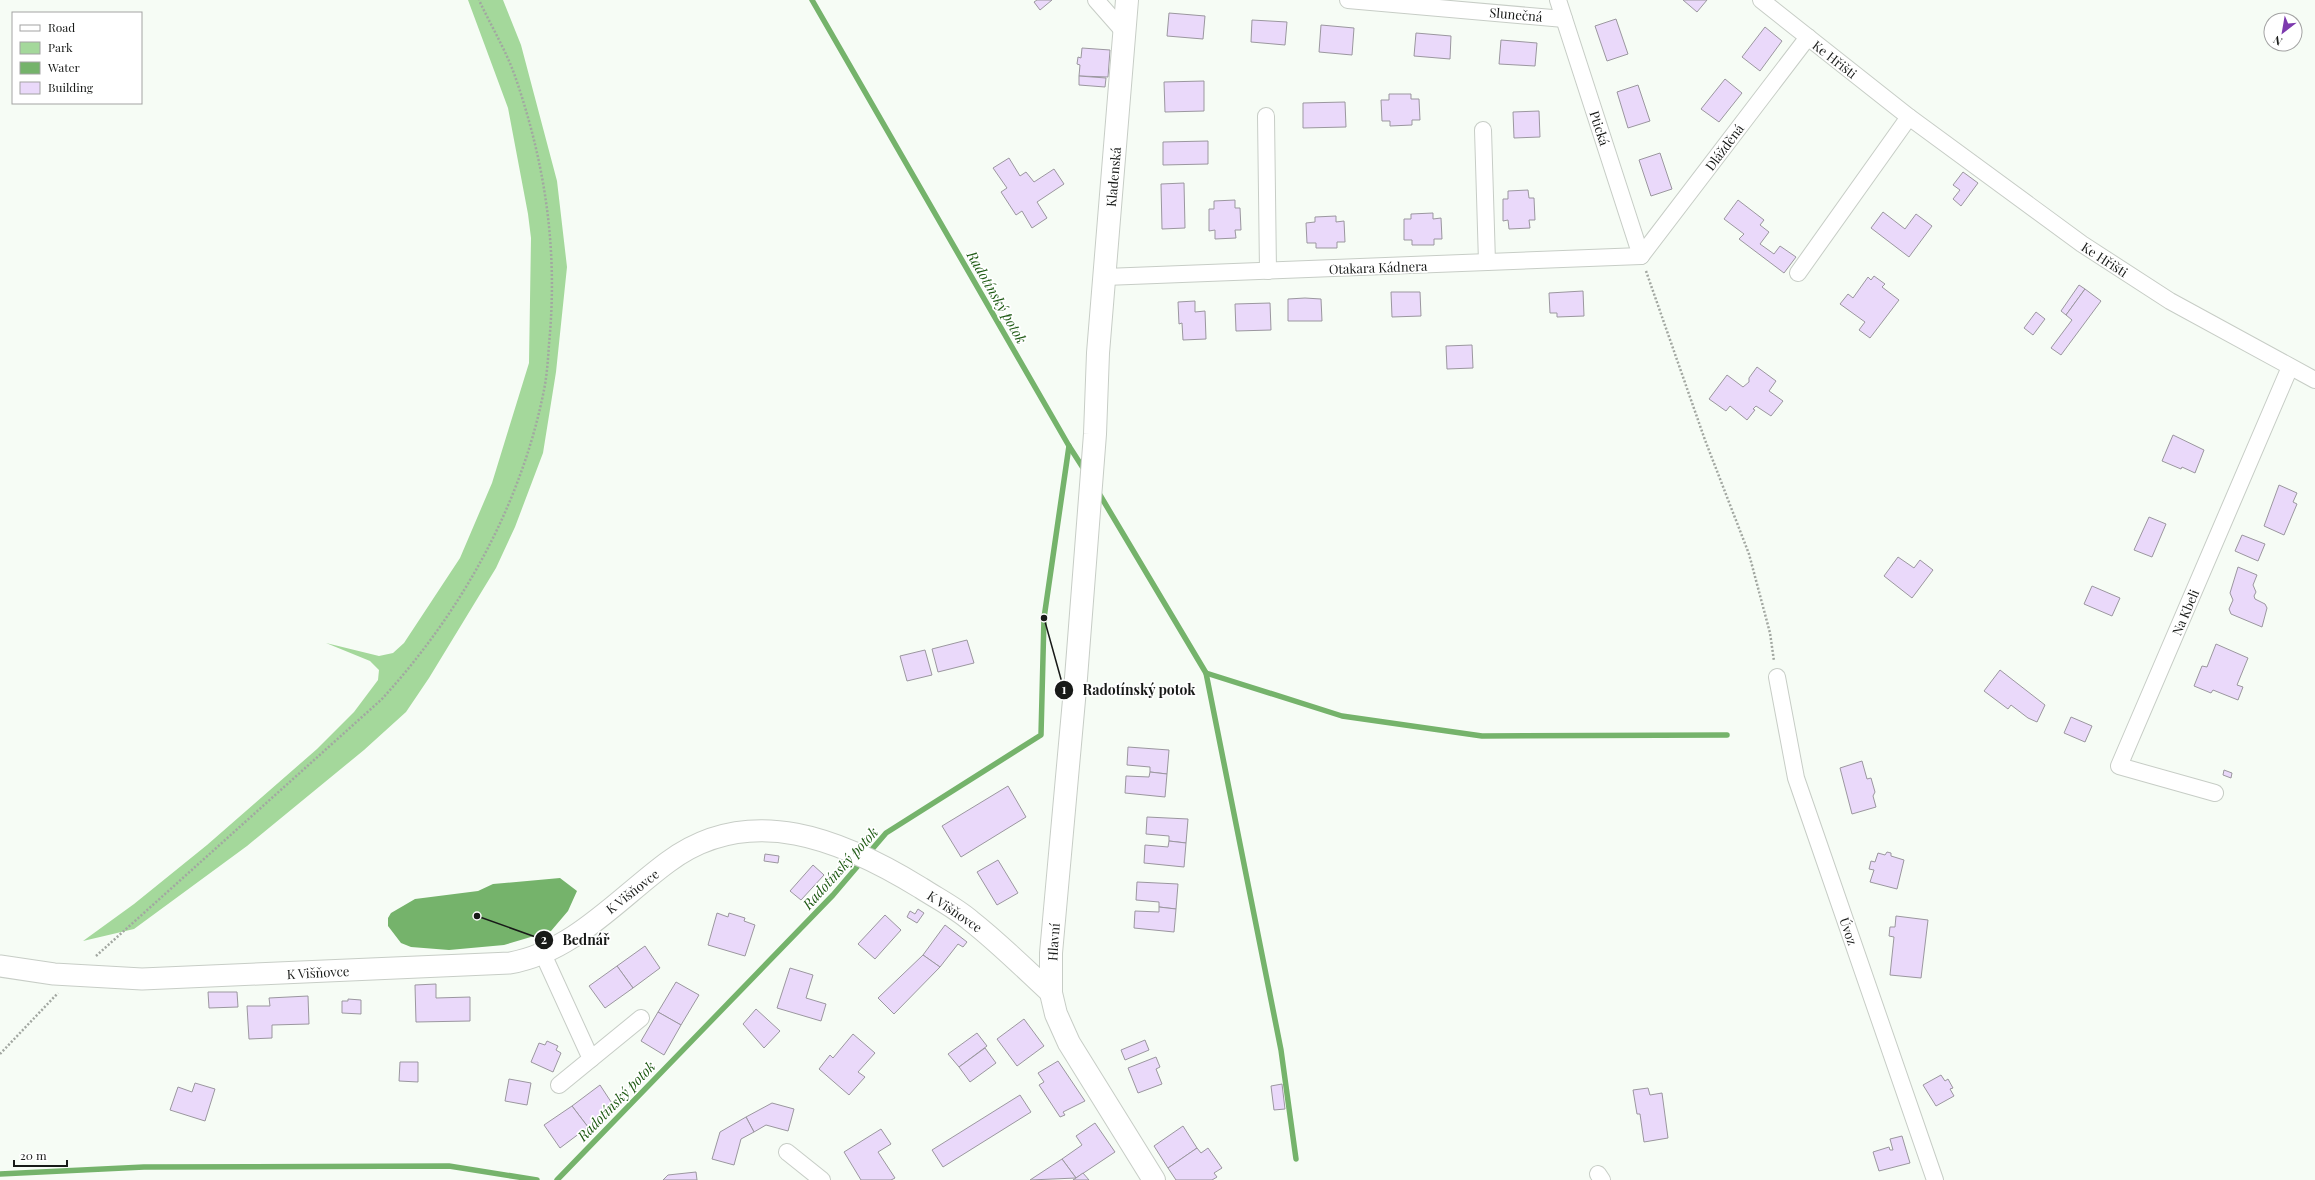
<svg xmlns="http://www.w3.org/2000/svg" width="2315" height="1180" viewBox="0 0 2315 1180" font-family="'Playfair Display',serif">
<rect width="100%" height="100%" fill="#f6fcf5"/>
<polygon fill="#a4d89b" points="468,0 503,0 521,45 557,181 567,267 556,372 543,453 515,527 496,568 429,678 406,712 364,750 247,846 134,929 83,941 134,904 207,845 317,749 354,712 378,680 379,670 370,661 326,643 379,656 393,653 404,643 460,558 492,483 529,363 531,238 528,214 508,108"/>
<polygon fill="#75b36b" points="560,878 577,891 568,911 551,931 504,945 449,950 411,947 401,943 388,926 388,918 391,913 415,899 478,891 493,884"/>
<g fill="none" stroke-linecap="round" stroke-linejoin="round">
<g stroke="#75b36b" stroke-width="5.5">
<polyline points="812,0 1069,446 1044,618 1041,735 886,833 868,854"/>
<polyline points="1069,446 1085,471"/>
<polyline points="1097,490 1206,673 1342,716 1482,736 1727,735"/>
<polyline points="1206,673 1281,1050 1296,1159"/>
<polyline points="0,1174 144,1167 449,1166 537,1180"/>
<polyline points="557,1180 833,895 862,861"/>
</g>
</g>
<g fill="#ead9fa" stroke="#9b979f">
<polygon points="1037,0 1052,0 1040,10 1034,2"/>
<polygon points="1683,0 1707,0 1697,12"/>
<polygon points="1169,13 1205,16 1203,39 1167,36"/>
<polygon points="1616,19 1628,54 1607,61 1595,26"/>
<polygon points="1252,20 1287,22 1285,45 1251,42"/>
<polygon points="1321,25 1354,28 1352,55 1319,52"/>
<polygon points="1765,27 1782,41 1760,71 1742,57"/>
<polygon points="1416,33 1451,36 1450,59 1414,56"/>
<polygon points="1501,40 1537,43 1535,66 1499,64"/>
<polygon points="1082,48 1110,50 1108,77 1079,76 1080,65 1077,64 1078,57 1081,58"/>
<polygon points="1079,76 1106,78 1105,87 1079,85"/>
<polygon points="1725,79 1742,93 1719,122 1701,109"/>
<polygon points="1204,81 1204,111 1165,112 1164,82"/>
<polygon points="1638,85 1650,121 1628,128 1617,92"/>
<polygon points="1389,94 1411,94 1411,99 1419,99 1420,120 1412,120 1412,125 1390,126 1390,121 1382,121 1381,100 1389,100"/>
<polygon points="1345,102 1346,127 1303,128 1303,103"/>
<polygon points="1539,111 1540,137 1514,138 1513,112"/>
<polygon points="1208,141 1208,164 1163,165 1163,142"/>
<polygon points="1660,153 1672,189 1651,196 1639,160"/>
<polygon points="1009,158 1020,176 1026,172 1034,182 1054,169 1064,184 1037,202 1047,218 1032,228 1022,211 1016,215 1001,192 1007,188 993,168"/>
<polygon points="1963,172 1978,183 1961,206 1953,199 1960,190 1953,185"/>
<polygon points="1184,183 1185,228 1162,229 1161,184"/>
<polygon points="1528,190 1529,198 1534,198 1535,220 1529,220 1530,228 1509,229 1508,220 1503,221 1503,199 1508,199 1508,191"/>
<polygon points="1235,200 1235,208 1240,208 1241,230 1235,230 1236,238 1215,239 1215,230 1209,231 1209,209 1214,209 1214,201"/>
<polygon points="1738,200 1764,220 1760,225 1769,232 1760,244 1774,254 1780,246 1796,257 1784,273 1739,239 1744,234 1724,219"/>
<polygon points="1883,212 1905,229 1916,214 1932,226 1909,257 1871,228"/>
<polygon points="1433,213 1433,219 1441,218 1442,239 1434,239 1434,245 1412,245 1412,240 1404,240 1404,219 1411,219 1411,214"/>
<polygon points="1336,216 1336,222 1344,221 1345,242 1337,242 1337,248 1316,248 1316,243 1307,243 1306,223 1315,222 1315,217"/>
<polygon points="1874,276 1885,284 1882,287 1899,300 1870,338 1859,330 1865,322 1840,304 1848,294 1853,298 1868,277 1871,280"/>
<polygon points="2079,285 2085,289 2066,315 2061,311"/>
<polygon points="2085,289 2101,301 2061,355 2051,348 2072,320 2066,315"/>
<polygon points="1583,291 1584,316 1557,317 1557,313 1550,313 1549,293"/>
<polygon points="1391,292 1420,292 1421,316 1392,317"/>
<polygon points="1305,298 1321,299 1322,321 1288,321 1288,299"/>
<polygon points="1195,301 1195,312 1205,311 1206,339 1183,340 1182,323 1179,324 1178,302"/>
<polygon points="1270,303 1271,330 1236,331 1235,304"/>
<polygon points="2036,312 2045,319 2033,335 2024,328"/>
<polygon points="1472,345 1473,368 1447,369 1446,346"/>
<polygon points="1757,367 1776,381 1769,391 1783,401 1771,416 1756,406 1753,409 1755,410 1747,420 1730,406 1726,411 1709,399 1727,375 1743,387 1749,382 1749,378"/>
<polygon points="2173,435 2204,450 2195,473 2182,467 2181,469 2162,461"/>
<polygon points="2279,485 2297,493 2293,502 2297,504 2284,535 2264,526"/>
<polygon points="2149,517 2166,524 2152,557 2134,550"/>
<polygon points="2242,535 2265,544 2258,561 2235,551"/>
<polygon points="1898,557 1914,568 1920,560 1933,570 1912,598 1884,576"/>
<polygon points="2238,567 2257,575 2253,585 2256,592 2254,596 2255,599 2265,604 2267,608 2262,627 2231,614 2229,609 2233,600 2230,593"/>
<polygon points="2092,586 2120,598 2112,616 2084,604"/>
<polygon points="967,640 974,663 938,672 932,649"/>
<polygon points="2216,644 2248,658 2237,685 2243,687 2238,700 2213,690 2211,693 2194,686 2202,666 2207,667"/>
<polygon points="925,650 932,675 907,681 900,656"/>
<polygon points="2000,670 2045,705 2037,722 2028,718 2011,705 2008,709 1984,691"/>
<polygon points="2071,717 2092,726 2085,742 2064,733"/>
<polygon points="1128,747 1169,750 1167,774 1150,772 1150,767 1127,765"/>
<polygon points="1862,761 1867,779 1871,778 1875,792 1873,796 1876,807 1852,814 1840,768"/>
<polygon points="2224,770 2232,773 2231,778 2223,775"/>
<polygon points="1150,772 1167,774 1165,797 1125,793 1126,776 1149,777"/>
<polygon points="1008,786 1026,817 961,857 942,826"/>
<polygon points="1147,817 1188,819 1186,843 1169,841 1169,836 1146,834"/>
<polygon points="1169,841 1186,843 1184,867 1144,863 1145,845 1168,847"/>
<polygon points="1887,852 1891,853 1891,856 1904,860 1897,889 1870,882 1874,870 1869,869 1871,861 1875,862 1878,853 1885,855"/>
<polygon points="765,854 779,856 778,863 764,861"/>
<polygon points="998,860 1018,893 997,905 977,872"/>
<polygon points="813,865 824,875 801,900 790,891"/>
<polygon points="1137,882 1178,884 1176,909 1159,907 1159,902 1136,900"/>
<polygon points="1159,907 1176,909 1174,932 1134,928 1135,911 1159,912"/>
<polygon points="918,909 924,913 917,923 907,917 910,911 915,914"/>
<polygon points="717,913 728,917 729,913 745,918 744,921 755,925 745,956 708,945"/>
<polygon points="885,915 901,930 875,959 858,944"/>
<polygon points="1896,916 1928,920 1921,978 1890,975 1894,937 1889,936 1890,927 1895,927"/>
<polygon points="945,925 967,942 963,947 958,944 940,967 923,955"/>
<polygon points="645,946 660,968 633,988 617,966"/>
<polygon points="923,955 940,967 894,1014 878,998"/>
<polygon points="617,966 633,988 605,1008 589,986"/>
<polygon points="790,968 813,975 806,998 826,1004 821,1021 777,1008"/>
<polygon points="676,982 699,995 681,1025 658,1012"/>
<polygon points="436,984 436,998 470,997 470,1021 416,1022 415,985"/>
<polygon points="208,992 237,992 238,1007 209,1008"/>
<polygon points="308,996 309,1024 272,1025 272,1038 249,1039 247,1006 270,1006 269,998"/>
<polygon points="348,999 361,1000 361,1014 342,1013 342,1001 348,1001"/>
<polygon points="756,1009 780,1031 764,1048 743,1024"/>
<polygon points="658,1012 681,1025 664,1055 641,1041"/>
<polygon points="1024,1019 1044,1046 1017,1066 997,1039"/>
<polygon points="977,1033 987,1046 959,1067 948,1054"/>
<polygon points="853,1034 875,1053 858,1072 865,1077 849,1095 819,1069 830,1055 833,1058"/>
<polygon points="1145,1040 1149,1050 1125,1060 1121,1050"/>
<polygon points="547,1041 558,1046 556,1050 561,1053 553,1072 531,1062 539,1043 545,1045"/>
<polygon points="985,1048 996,1063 970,1082 959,1067"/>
<polygon points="1156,1057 1160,1067 1156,1069 1162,1084 1138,1093 1128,1068"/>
<polygon points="1058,1061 1085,1101 1063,1112 1065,1115 1060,1117 1039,1085 1044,1082 1038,1073"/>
<polygon points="400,1062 418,1062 418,1082 399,1081"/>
<polygon points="1941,1075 1945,1081 1948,1079 1953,1088 1950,1089 1954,1096 1936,1106 1923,1085"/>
<polygon points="509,1079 531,1083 527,1105 505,1101"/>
<polygon points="195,1083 215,1089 205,1121 170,1110 178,1087 192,1092"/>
<polygon points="1282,1084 1285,1109 1274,1110 1271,1086"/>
<polygon points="600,1085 615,1108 588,1127 572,1106"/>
<polygon points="1648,1088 1650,1095 1662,1093 1668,1138 1644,1142 1640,1114 1637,1114 1633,1090"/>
<polygon points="1020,1095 1031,1112 943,1167 932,1150"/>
<polygon points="772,1103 794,1109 788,1131 766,1125 754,1132 746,1117"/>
<polygon points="572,1106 588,1127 560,1148 544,1125"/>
<polygon points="746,1117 754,1132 741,1139 734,1165 712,1159 720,1132"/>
<polygon points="1095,1123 1115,1152 1076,1178 1062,1159 1082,1145 1076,1136"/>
<polygon points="1183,1126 1197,1148 1168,1168 1154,1146"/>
<polygon points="881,1129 891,1144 878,1152 895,1178 891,1180 861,1180 844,1152"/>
<polygon points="1902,1136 1910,1163 1879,1171 1873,1152 1889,1147 1890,1150 1893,1150 1890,1139"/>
<polygon points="1197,1148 1201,1153 1208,1148 1222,1168 1214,1173 1217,1177 1212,1180 1176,1180 1168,1168"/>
<polygon points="1062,1159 1076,1178 1030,1180"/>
<polygon points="696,1172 697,1180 663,1180 668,1175"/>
<polygon points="1083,1173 1089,1180 1073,1180 1076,1178"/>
</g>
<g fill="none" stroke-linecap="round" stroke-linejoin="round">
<defs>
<g id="minor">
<polyline points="1096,0 1125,33"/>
<polyline points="1348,0 1564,19"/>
<polyline points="1558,0 1641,256"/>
<polyline points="1761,0 1909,117 2082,244 2170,301 2315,380"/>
<polyline points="1266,116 1268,271"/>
<polyline points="1483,130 1487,262"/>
<polyline points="1641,256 1808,37"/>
<polyline points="1798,273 1909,117"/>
<polyline points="1105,277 1641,256"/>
<polyline points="1777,677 1796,778 1935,1180"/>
<polyline points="2215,793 2119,766 2290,367"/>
<polyline points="543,954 591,1059"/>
<polyline points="559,1085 641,1018"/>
<polyline points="787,1152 822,1180"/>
<polyline points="1598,1174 1602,1180"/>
</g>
<path id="tertiary" d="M 0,966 L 54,974 L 142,979 L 510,963 C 573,952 619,898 668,862 C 750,801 843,840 921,888 C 938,899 956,908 971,921 C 999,943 1025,969 1051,993"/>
<polyline id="secondary" points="1127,0 1098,353 1095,434 1076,678 1051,953 1051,993 1056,1014 1069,1043 1154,1180"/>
</defs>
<use href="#minor" stroke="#c7cdc6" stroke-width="18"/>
<use href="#tertiary" stroke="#c7cdc6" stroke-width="23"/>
<use href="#secondary" stroke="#c7cdc6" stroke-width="24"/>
<g stroke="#a2a7a1" stroke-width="2.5" stroke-dasharray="2 2" stroke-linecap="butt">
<polyline points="1646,271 1705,440 1749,554 1770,633 1774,661"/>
<path d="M 96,956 L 382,699 C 461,612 521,506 544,390 C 547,375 548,359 549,344 C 558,252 546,167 516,79 C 507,52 491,26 479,0"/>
<polyline points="0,1054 58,993"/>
</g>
<use href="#minor" stroke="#fff" stroke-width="16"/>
<use href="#tertiary" stroke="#fff" stroke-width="21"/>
<use href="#secondary" stroke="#fff" stroke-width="22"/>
</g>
<g text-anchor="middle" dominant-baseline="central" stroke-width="3.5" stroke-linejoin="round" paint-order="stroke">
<g font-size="13" fill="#181a18" stroke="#fff">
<text transform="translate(1516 14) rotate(5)">Slunečná</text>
<text transform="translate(1835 59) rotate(38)">Ke Hřišti</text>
<text transform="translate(1600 128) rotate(72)">Ptická</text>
<text transform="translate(1724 147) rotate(-53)">Dlážděná</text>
<text transform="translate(1113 177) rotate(-85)">Kladenská</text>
<text transform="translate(2105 259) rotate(33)">Ke Hřišti</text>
<text transform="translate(1378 267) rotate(-2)">Otakara Kádnera</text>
<text transform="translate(2185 612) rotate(-67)">Na Kbeli</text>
<text transform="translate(632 891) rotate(-38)">K Višňovce</text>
<text transform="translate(955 911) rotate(34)">K Višňovce</text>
<text transform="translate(1849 931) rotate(71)">Úvoz</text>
<text transform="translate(1053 942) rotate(-86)">Hlavní</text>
<text transform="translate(318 972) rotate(-3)">K Višňovce</text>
</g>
<g font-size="14" font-style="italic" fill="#1e5a13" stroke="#fff">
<text transform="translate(997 297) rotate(60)">Radotínský potok</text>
<text transform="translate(840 868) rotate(-48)">Radotínský potok</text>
<text transform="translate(616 1101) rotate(-46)">Radotínský potok</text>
</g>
</g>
<path fill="none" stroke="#181a18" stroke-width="1.5" d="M1044 618L1064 690M477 916L544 940"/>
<g fill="#181a18" stroke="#fff" stroke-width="1.5">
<circle cx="1044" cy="618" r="4"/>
<circle cx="477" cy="916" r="4"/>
<circle cx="1064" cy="690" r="10"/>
<circle cx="544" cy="940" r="10"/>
</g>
<g font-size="12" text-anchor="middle" font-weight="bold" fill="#fff">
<text x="1064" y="694">1</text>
<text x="544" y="944">2</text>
</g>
<g font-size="14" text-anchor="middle" font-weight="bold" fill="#181a18" stroke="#fff" stroke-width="3.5" stroke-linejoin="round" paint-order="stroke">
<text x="1139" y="695">Radotínský potok</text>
<text x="586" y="945">Bednář</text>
</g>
<rect x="12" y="12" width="130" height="92" fill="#ffffff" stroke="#a3a3a3"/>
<rect x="20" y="25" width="20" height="6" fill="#ffffff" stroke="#a3a3a3"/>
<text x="48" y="32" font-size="12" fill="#181a18">Road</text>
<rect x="20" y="42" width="20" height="12" fill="#a4d89b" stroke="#a3a3a3"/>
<text x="48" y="52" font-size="12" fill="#181a18">Park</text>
<rect x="20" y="62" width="20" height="12" fill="#75b36b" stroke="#a3a3a3"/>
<text x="48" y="72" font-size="12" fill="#181a18">Water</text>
<rect x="20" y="82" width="20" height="12" fill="#ead9fa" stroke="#a3a3a3"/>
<text x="48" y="92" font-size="12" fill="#181a18">Building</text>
<g transform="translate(2283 32) rotate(211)"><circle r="19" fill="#ffffff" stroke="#a3a3a3"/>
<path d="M0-3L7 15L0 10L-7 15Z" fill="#7d3aae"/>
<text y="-6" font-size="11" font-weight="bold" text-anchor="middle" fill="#181a18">N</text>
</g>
<path d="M14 1160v6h53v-6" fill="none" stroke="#181a18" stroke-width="2"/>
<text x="20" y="1160" font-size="12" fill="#181a18" stroke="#ffffff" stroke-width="3" paint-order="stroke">20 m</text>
</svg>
